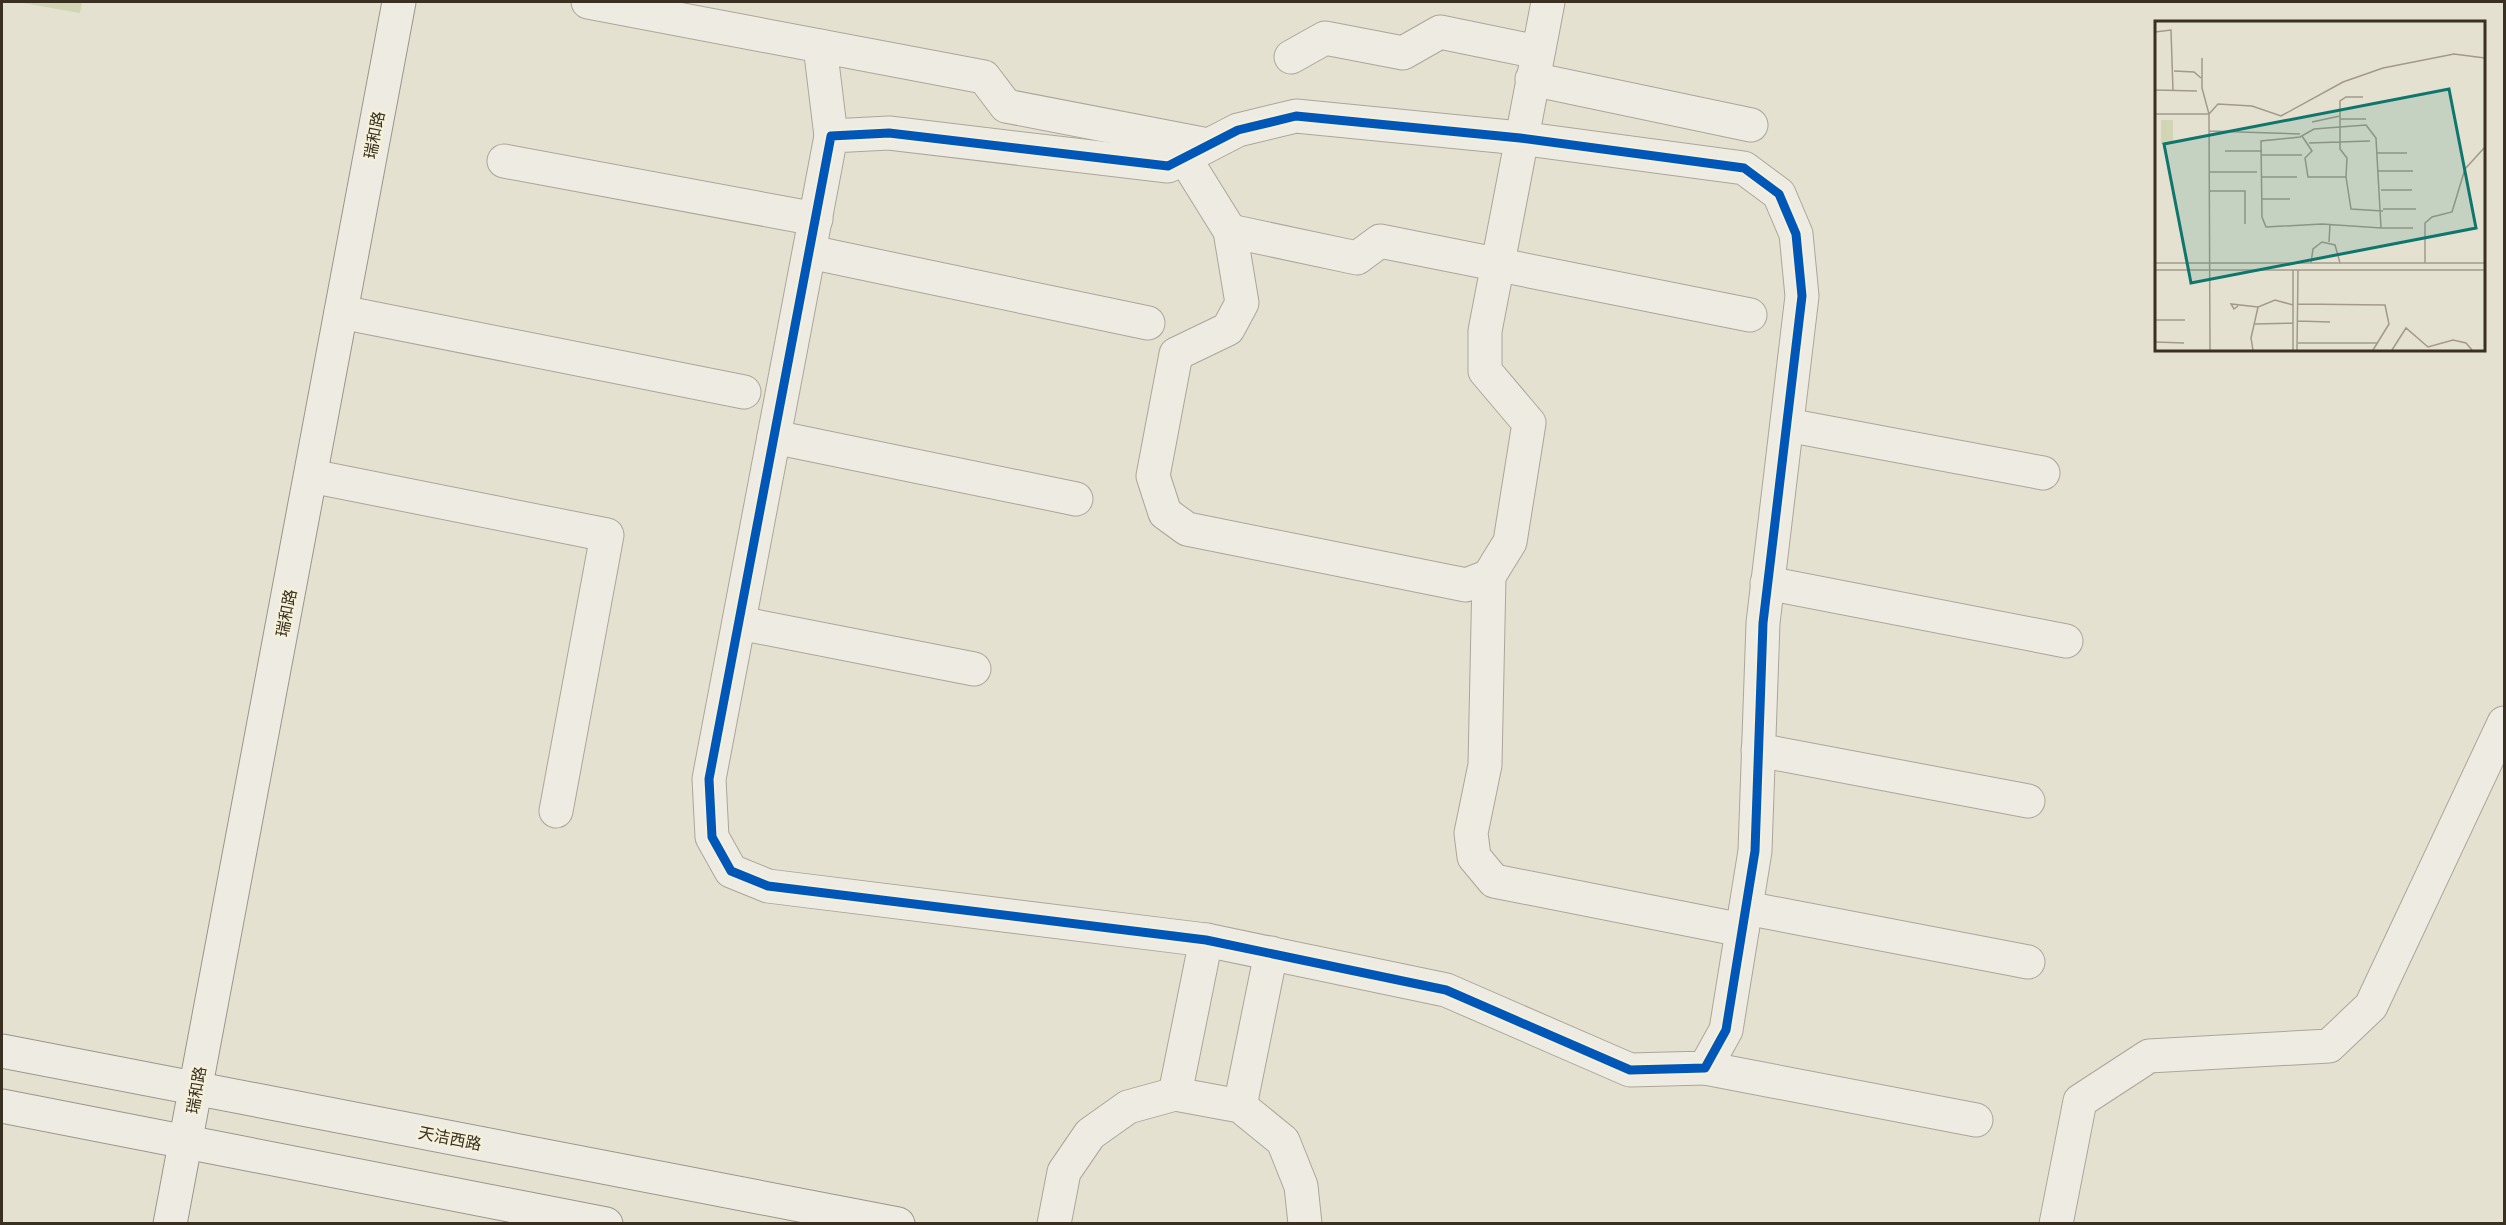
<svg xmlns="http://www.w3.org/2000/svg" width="2506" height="1225" viewBox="0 0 2506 1225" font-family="'Libre Baskerville','Noto Sans SC',serif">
<rect width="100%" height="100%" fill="#e5e1d1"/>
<polygon fill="#d1d5b4" points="17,2 82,2 80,13"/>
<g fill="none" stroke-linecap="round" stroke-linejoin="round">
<defs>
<g id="street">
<polyline points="588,2 984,77 1006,106 1208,145"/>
<polyline points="820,46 831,136"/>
<polyline points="1291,57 1325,38 1403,53 1440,32 1538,52"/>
<polyline points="1532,79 1751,125"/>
<polygon points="1296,116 1520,138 1744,168 1779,194 1796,234 1802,296 1763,623 1755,851 1726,1030 1705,1068 1630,1070 1446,990 1206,940 768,886 731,871 712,837 709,779 831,136 889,133 1168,166 1238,130"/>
<polyline points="1184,157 1230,231 1242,303 1228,329 1176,354 1153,476 1165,513 1187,529 1466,585 1489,576 1510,542 1529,423 1485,371 1485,331 1548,2"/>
<polyline points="504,161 816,219"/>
<polyline points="1230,231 1357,258 1380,241 1750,315"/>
<polyline points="810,252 1148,323"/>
<polyline points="341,312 744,392"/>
<polyline points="1787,425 2043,473"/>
<polyline points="774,437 1076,499"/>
<polyline points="311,476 607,535 556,811"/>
<polyline points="1489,576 1485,765 1471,833 1474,857 1494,881 1742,930"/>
<polyline points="1767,583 2066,641"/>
<polyline points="739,623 974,669"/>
<polyline points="1758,750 2028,801"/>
<polyline points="1746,908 2028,962"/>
<polyline points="1705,1068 1976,1120"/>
<polyline points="1175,1094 1206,940"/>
<polyline points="1240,1106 1271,953"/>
<polyline points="1054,1224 1064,1172 1090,1134 1128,1107 1175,1094 1240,1106 1283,1141 1301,1186 1305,1224"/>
<polyline points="2056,1224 2080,1101 2149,1056 2329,1046 2371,1006 2504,723"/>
</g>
<g id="secondary">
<polyline points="2,1051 898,1224"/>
<polyline points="2,1106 606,1224"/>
<polyline points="170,1224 399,2"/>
</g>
</defs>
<use href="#street" stroke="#aba699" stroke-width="35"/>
<use href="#secondary" stroke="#9a968a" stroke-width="35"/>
<use href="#street" stroke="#eeebe2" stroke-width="33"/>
<use href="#secondary" stroke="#eeebe2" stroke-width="33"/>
<defs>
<polygon id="cycleway" points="1296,116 1520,138 1744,168 1779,194 1796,234 1802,296 1763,623 1755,851 1726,1030 1705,1068 1630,1070 1446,990 1206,940 768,886 731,871 712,837 709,779 831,136 889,133 1168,166 1238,130"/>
</defs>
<use href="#cycleway" stroke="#f5f0d9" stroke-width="13"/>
<use href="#cycleway" stroke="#0057b8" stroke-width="9"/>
</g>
<g text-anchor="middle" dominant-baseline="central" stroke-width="5" stroke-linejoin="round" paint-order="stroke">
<g font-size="16" fill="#3a3021" stroke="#f5f0d9">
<text transform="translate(374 135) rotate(-79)">瑞和路</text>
<text transform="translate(286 613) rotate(-79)">瑞和路</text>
<text transform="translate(196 1090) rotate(-80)">瑞和路</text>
<text transform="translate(450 1138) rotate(11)">天洁西路</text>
</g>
</g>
<g transform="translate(2155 21)">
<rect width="330" height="330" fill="#e5e1d1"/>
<path d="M 6,99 L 18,99 L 18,123 L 6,123 Z" fill="#d1d5b4"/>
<path fill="none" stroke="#a19a8b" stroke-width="1.5" d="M 0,11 L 16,9 L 18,70M 47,37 L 47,67 L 54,93 L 55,329M 19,50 L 39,51 L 46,57M 0,69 L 42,70M 0,93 L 54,93 L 63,83 L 97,85 L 126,95 L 188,61 L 228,47 L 299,33 L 330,37M 185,98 L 211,98M 157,101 L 185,95M 211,104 L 221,117 L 226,207 L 167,203 L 111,206 L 107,196 L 106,120 L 145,116 L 159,108 ZM 54,110 L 145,113M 147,115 L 157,130 L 150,137 L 153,156 L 191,156 L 192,137 L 185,128 L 185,80 L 191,76 L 208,76M 154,122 L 215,120M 70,130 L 107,130M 222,132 L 252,132M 107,134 L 147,134M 223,150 L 258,150M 55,151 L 102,151M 107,156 L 142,156M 191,156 L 196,188 L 228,190M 226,169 L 257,169M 55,170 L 90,170 L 90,203M 107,178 L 135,178M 228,188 L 261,188M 226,207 L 258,207M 174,221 L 175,203M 0,242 L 330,242M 156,242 L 158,228 L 167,221 L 180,224 L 185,242M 270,242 L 270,202 L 277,196 L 297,191 L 310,148 L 330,126M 0,249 L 330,249M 138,249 L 138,329M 143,283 L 230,284 L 234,303 L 218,329M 83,285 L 79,288 L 76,283 L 103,286M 0,299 L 30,299M 143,300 L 175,301M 100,303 L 138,302M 0,321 L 29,322M 143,322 L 223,322M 98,329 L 96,317 L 103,286 L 120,279 L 138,284M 142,329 L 143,249M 237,329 L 251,307 L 273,326 L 298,319 L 311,322 L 317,329"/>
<path fill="#0f766e" fill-opacity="0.15" stroke="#0f766e" stroke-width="3" d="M 294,68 L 321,207 L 36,262 L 9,123 Z"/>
<rect width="330" height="330" fill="none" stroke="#3a3021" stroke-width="3"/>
</g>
<rect width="2506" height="1225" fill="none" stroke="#3a3021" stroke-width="6"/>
</svg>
